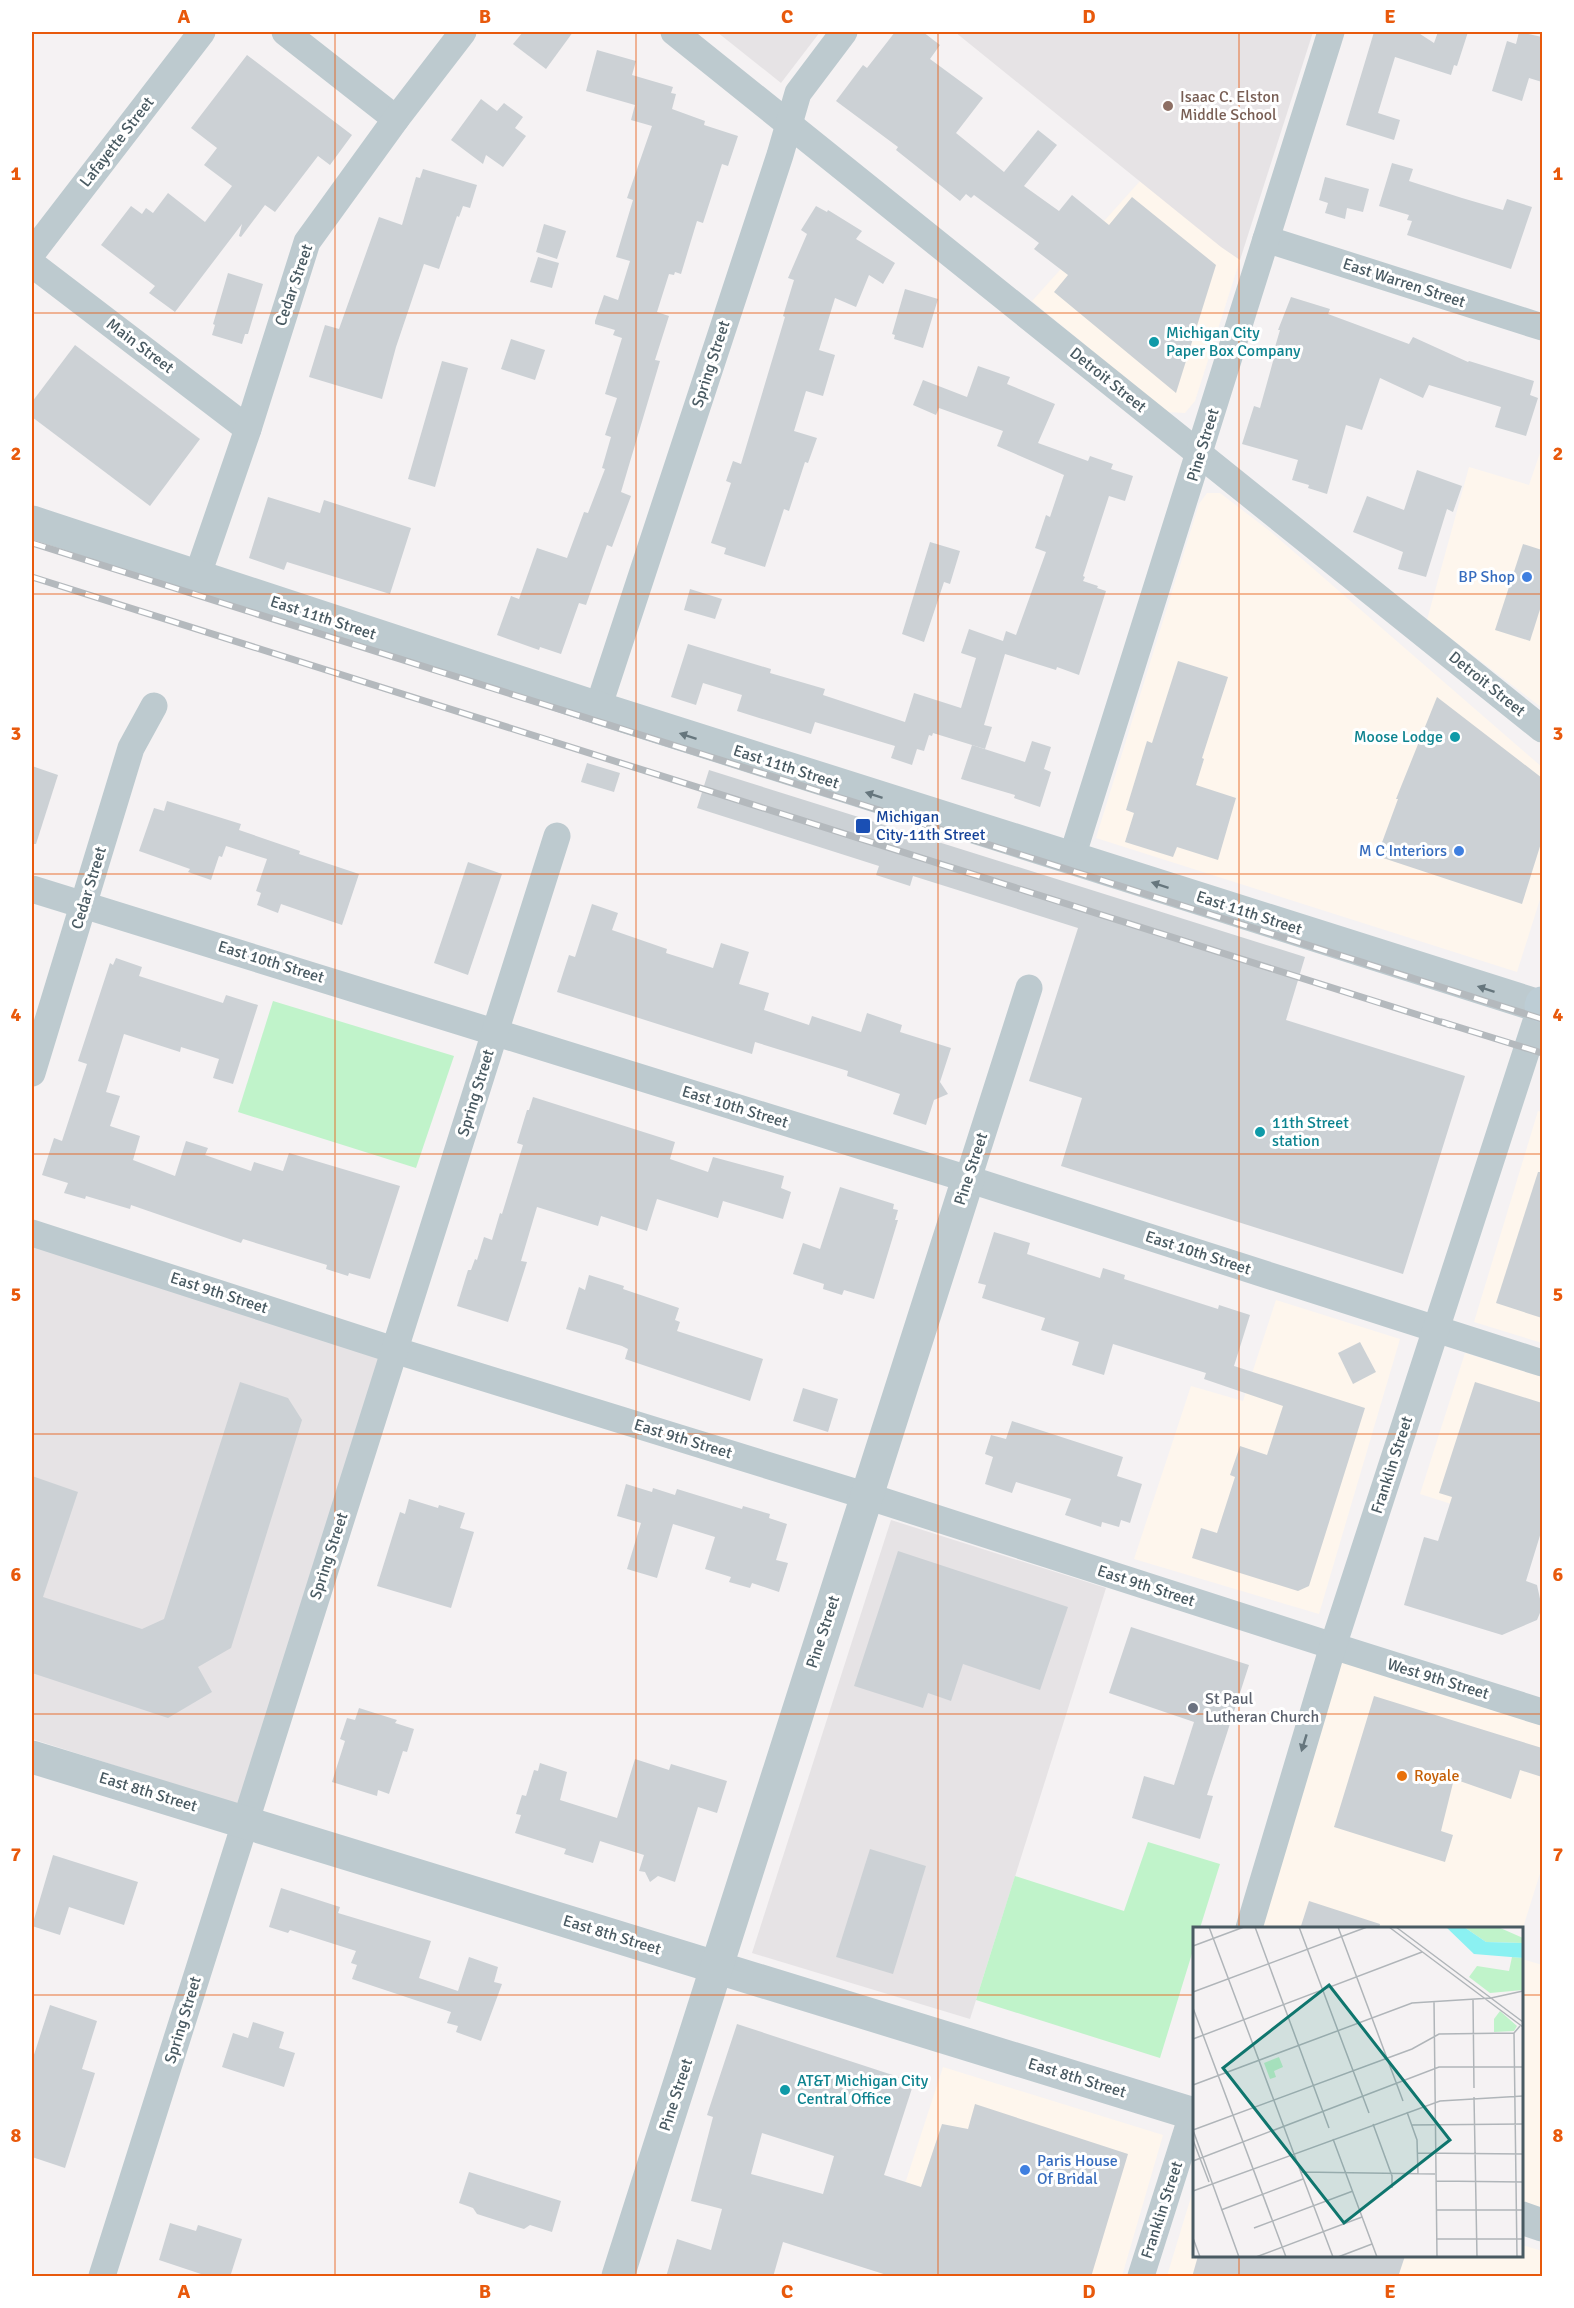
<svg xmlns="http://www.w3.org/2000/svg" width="1574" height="2308" viewBox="0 0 1574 2308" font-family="Signika,sans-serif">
<rect width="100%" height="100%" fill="#f5f2f3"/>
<g fill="#fef6ed">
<polygon points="1140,181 1240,260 1195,401 1185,413 1166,412 1032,301"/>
<polygon points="1542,447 1542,708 1427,620 1469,467 1529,485"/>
<polygon points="1207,493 1220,493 1271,532 1542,767 1542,893 1517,972 1096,838 1199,504"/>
<polygon points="1538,1111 1542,1112 1542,1343 1474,1322"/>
<polygon points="1276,1300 1400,1339 1319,1614 1134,1559 1191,1386 1243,1401"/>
<polygon points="1465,1353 1542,1377 1542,1533 1420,1494"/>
<polygon points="1340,1659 1542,1726 1542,1867 1522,1931 1522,1928 1261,1928"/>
<polygon points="1522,1959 1542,1965 1542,2208 1522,2201"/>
<polygon points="943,2067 1163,2135 1122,2276 875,2276"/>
<polygon points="1194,2187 1194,2256 1522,2256 1522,2245 1542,2251 1542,2276 1167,2276"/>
</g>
<g fill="#e6e3e5">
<polygon points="717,32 820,32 781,83"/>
<polygon points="955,32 1313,32 1240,260 1221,247"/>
<polygon points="32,1245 385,1358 245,1807 32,1739"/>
<polygon points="891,1520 1106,1588 970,2019 752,1953"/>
</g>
<g fill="#c0f3ca">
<polygon points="273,1001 454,1056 416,1168 238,1112"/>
<polygon points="1148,1842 1220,1864 1200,1928 1194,1928 1194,1947 1160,2058 976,2000 1015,1876 1124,1911"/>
</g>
<g fill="#ccd1d5" fill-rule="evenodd">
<polygon points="523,32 573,32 546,69 513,44"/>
<polygon points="895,32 923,32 940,45 930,59 983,98 956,133 1004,172 1038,130 1057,145 1024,186 1059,211 1072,195 1109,225 1132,197 1216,265 1176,393 1054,292 1068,275 1034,249 1039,243 974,195 971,198 966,194 960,201 896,150 898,147 836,101 863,65 867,68"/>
<polygon points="1374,32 1417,32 1434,43 1438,32 1468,32 1457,66 1454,65 1451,75 1395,57 1378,113 1400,120 1394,140 1346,125"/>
<polygon points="1519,32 1542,37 1542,82 1529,78 1522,101 1492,91 1507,41 1516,44"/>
<polygon points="597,50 636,61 632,75 673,87 671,93 676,94 672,109 705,121 704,125 738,136 728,166 722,164 703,223 697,221 681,274 675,272 674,275 669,274 657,312 669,316 655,360 660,361 621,492 631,496 612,547 607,545 586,605 579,603 561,654 540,647 539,650 497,635 511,596 519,599 537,548 567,558 584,512 588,513 605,469 602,468 611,437 605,435 617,398 605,394 622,338 613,335 615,330 595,324 595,321 604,295 618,300 630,261 616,257 633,200 627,198 652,126 631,120 635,105 586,91"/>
<polygon points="247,55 352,135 330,165 318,156 275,212 265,205 241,237 239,236 242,224 175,312 149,293 155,286 101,245 131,206 142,214 146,208 153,213 168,193 205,222 232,186 204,165 217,148 191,128"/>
<polygon points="481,99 497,111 504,103 523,117 515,128 526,136 503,167 486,155 483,164 451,140"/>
<polygon points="1392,163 1413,169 1409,181 1462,198 1503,210 1507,199 1532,207 1511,269 1407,235 1412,221 1407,220 1409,215 1379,206"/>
<polygon points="423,169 477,185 470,208 463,206 459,217 457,216 439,269 424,264 396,347 382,399 309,377 325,325 339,329 379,217 402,225 416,177 420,178"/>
<polygon points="1325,177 1369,189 1363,212 1347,208 1345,219 1325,213 1328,203 1319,200"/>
<polygon points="816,206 827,212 828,210 862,231 856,239 895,263 883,284 869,275 856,307 835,298 819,350 835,355 823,396 806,391 794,431 817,438 808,463 805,462 789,511 784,509 765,567 724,554 726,548 711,543 731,483 726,481 733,461 741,464 785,317 783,316 794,280 788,278 807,234 801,230"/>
<polygon points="544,224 566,231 557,259 536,252"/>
<polygon points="538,257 559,263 552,288 530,282"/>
<polygon points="228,273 263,284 248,334 245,334 242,344 212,335 215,325 213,324"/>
<polygon points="905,289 938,299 923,348 894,339 895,335 892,334"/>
<polygon points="1291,297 1330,309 1328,314 1409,344 1413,337 1468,362 1469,361 1534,381 1530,395 1538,398 1526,436 1495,427 1501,407 1429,385 1423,398 1380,378 1362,430 1346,425 1327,494 1308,488 1309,485 1292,480 1298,460 1242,444 1254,406 1260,408 1277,347 1275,347 1280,330 1278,330"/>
<polygon points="511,339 545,350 535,380 501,369"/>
<polygon points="75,345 200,439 150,506 32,417 32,402"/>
<polygon points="442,361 468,368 435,487 408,479"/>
<polygon points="978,366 1010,377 1007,384 1055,404 1038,443 1088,461 1090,456 1113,464 1111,469 1133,476 1125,501 1109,496 1083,576 1085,577 1083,581 1098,586 1097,588 1106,591 1079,675 1057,667 1056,670 1005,654 984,725 992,727 985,749 933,733 932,736 929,735 924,751 917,749 912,765 891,758 895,746 815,722 811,734 737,711 742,695 703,683 696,705 671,697 688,644 771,669 770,673 825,689 823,695 905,722 914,693 961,708 976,658 961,653 969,629 1003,641 1006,631 1016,635 1046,552 1035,548 1046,515 1050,517 1064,475 997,446 1003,431 939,408 936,415 913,405 923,380 967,397"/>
<polygon points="1417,470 1462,486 1453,512 1447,509 1426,577 1398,569 1403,552 1353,532 1367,496 1404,510"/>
<polygon points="268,497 320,513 324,500 411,528 390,594 287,562 284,570 249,558"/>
<polygon points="930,542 960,551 950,584 944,582 924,642 902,634"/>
<polygon points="1523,544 1542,550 1542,603 1530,641 1495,630"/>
<polygon points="690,589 722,599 715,619 684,610"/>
<polygon points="1178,661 1228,677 1202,758 1204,759 1196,785 1236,798 1218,860 1177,847 1173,857 1125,842 1134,813 1126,810 1147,741 1152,743"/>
<polygon points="1437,697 1542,778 1542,840 1522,904 1377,856 1398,799 1396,799"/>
<polygon points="1032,741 1051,747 1044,769 1051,772 1040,807 1014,798 1015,795 961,779 972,745 1025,762"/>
<polygon points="587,763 620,773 614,792 581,782"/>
<polygon points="32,766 58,775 36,844 32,844"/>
<polygon points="709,770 1305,957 1286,1020 1465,1076 1403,1274 1061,1166 1082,1098 1029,1081 1078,928 913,876 910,886 876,875 879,866 697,808"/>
<polygon points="167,801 241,824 239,830 300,851 299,854 359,874 342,925 281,904 278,913 257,905 261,893 256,891 267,859 226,846 222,857 219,856 211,880 188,872 190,869 139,851 154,808 164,811"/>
<polygon points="468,862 502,874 468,975 434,963"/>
<polygon points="592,904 618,913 612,930 667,949 666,953 713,968 721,943 749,952 739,984 769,993 764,1010 809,1025 812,1016 861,1032 867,1013 902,1025 900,1032 951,1048 940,1082 948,1094 934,1100 926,1125 893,1114 900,1094 847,1076 848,1071 755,1042 752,1054 557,992 569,955 575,957"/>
<polygon points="116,958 142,967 139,976 223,1003 226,995 258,1005 233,1084 213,1078 219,1059 181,1047 180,1052 124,1034 106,1092 120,1096 110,1126 140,1136 133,1160 175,1176 186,1141 208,1148 205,1155 251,1171 254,1162 283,1171 289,1153 400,1186 370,1279 349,1273 348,1276 326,1269 327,1265 243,1239 241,1243 131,1205 130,1209 86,1196 85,1199 64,1193 68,1183 42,1175 54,1138 62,1141 87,1064 78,1061 110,963 113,965"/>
<polygon points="533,1097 675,1142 670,1159 708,1172 713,1157 784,1176 781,1188 791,1192 783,1219 723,1201 718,1218 657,1199 647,1231 601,1216 598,1226 537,1207 521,1261 527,1262 508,1322 457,1306 468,1270 471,1270 475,1259 477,1260 484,1237 492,1240 500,1213 502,1214 523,1145 517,1143 527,1110 529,1110"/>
<polygon points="1538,1172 1542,1172 1542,1318 1496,1303"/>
<polygon points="840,1187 894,1204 893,1209 898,1210 895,1220 898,1220 874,1299 844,1290 842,1295 823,1289 824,1284 793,1274 803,1243 820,1249"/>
<polygon points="994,1232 1030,1243 1027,1254 1100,1278 1103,1268 1125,1275 1124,1279 1218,1309 1219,1305 1250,1315 1234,1366 1365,1408 1309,1586 1298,1591 1192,1558 1201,1528 1217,1533 1235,1477 1230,1475 1240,1446 1267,1455 1283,1406 1204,1379 1206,1373 1113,1344 1104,1375 1072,1365 1079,1342 1041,1330 1045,1318 982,1298 986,1285 978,1283"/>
<polygon points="589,1275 624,1286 623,1289 679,1308 675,1320 680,1322 677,1331 763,1359 750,1401 625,1359 628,1349 622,1346 566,1329 579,1287 585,1290"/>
<polygon points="1360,1342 1376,1372 1353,1384 1338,1353"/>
<polygon points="240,1382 288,1398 302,1420 231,1648 198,1667 212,1692 168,1718 32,1673 32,1476 78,1492 43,1597 142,1629 164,1619"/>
<polygon points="1475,1382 1542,1403 1542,1529 1526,1581 1537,1585 1542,1608 1537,1620 1502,1635 1404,1605 1424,1537 1438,1541 1452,1497 1439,1493"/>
<polygon points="803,1388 838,1399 828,1432 793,1421"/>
<polygon points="1012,1421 1123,1457 1117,1476 1142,1484 1130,1523 1121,1520 1119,1527 1102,1522 1101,1527 1065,1515 1071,1499 1016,1482 1012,1493 985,1484 993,1457 985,1454 991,1435 1006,1439"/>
<polygon points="626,1484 652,1492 653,1488 675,1495 677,1489 742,1509 743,1506 770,1514 769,1518 787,1524 776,1560 788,1563 779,1592 752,1583 750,1588 729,1582 731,1577 705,1569 715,1537 673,1524 657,1578 627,1569 641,1523 617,1516"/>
<polygon points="409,1499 438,1508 439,1505 465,1513 460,1528 474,1532 451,1608 377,1586 400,1512 405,1514"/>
<polygon points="898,1551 1068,1607 1040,1690 963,1664 951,1701 928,1693 923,1708 854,1686"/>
<polygon points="1131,1627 1249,1665 1207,1795 1213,1796 1200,1839 1132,1818 1144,1776 1174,1785 1194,1722 1109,1693"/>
<polygon points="1374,1696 1542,1748 1542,1777 1520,1770 1511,1799 1454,1779 1441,1831 1453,1835 1445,1862 1334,1827"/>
<polygon points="359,1708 397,1720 395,1723 414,1729 407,1752 403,1751 389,1794 378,1790 377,1796 332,1782 345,1741 340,1739 347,1718 355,1720"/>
<polygon points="635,1759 669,1770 671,1764 727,1781 717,1813 698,1807 675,1882 658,1876 650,1882 645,1872 639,1871 644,1855 600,1841 593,1863 564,1854 566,1849 515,1833 521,1815 516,1814 522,1795 526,1796 534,1770 538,1771 540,1763 567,1772 560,1800 617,1818"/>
<polygon points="870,1849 926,1866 893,1974 836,1957"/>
<polygon points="53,1855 138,1882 124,1925 69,1907 60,1935 32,1926"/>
<polygon points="281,1888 340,1907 338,1913 431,1941 419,1978 458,1991 469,1957 498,1967 494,1982 502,1984 481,2041 456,2032 458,2026 447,2023 451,2012 352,1979 357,1965 351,1963 356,1951 290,1930 288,1933 269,1927"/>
<polygon points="1309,1901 1380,1924 1379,1929 1300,1929"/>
<polygon points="50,2005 97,2021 82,2069 95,2073 65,2168 32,2157 32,2061"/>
<polygon points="253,2022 284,2032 279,2048 295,2053 284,2087 222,2067 233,2033 248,2038"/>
<path d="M 737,2024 L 914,2082 L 884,2175 L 921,2187 L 942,2124 L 968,2129 L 975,2104 L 1128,2154 L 1091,2277 L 893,2277 L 783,2242 L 773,2277 L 666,2277 L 677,2239 L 711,2250 L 722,2209 L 691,2201 L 713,2117 L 707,2115 ZM 762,2133 L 834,2156 L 823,2194 L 751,2174 Z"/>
<polygon points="469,2172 561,2201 552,2232 530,2225 524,2229 477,2214 473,2208 459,2203"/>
<polygon points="170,2223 196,2231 198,2225 242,2239 230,2277 210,2277 159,2260"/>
<polygon points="1198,2256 1405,2256 1398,2277 1192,2277"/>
</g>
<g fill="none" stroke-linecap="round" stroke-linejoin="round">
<g stroke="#bdcacf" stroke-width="27">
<polyline points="285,32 396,119"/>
<polyline points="674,32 1542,729"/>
<polyline points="1266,239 1542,327"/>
<polyline points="32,253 202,32"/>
<polyline points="32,264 248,429"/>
<polyline points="197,577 248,429 307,242 396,119 463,32"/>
<polyline points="598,708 780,155 798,93 844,32"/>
<polyline points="1072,857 1331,32"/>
<polyline points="32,889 968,1179 1542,1363"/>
<polyline points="32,1073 131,748 154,706"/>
<polyline points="968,1179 1029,988"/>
<polyline points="32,1233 394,1350 867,1496 1333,1646 1542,1712"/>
<polyline points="1249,1928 1333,1646 1541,1006"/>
<polyline points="102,2276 557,836"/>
<polyline points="1141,2276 1194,2109"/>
</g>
<g stroke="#bdcacf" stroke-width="33">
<polyline points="32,522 598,708 1542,1007"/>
<polyline points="32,1757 1194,2114"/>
<polyline points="1522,2218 1542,2225"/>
<polyline points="618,2276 968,1179"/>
</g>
<polyline stroke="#bdcdd5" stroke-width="33" points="1541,1006 1542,1003"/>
<defs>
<g id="rail">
<polyline points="32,543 1542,1019"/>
<polyline points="32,577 1450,1025"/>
<polyline points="1442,1022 1542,1053"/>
</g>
</defs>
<use href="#rail" stroke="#b4b9bd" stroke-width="7"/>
<use href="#rail" stroke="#fff" stroke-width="4.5" stroke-dasharray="14" stroke-linecap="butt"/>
</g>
<defs><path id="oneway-solid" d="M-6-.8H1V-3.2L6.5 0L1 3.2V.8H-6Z" transform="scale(1.5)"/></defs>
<g fill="#66767d">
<use href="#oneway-solid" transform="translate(688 736) rotate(-162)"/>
<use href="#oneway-solid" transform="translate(874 795) rotate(-162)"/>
<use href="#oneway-solid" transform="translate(1160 885) rotate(-162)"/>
<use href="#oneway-solid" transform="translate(1486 989) rotate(-162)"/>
<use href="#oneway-solid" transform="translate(1304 1743) rotate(107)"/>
</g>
<path fill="none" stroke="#e8590c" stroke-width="1.5" stroke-opacity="0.55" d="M 335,32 L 335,2276M 636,32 L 636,2276M 938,32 L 938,2276M 1239,32 L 1239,1928M 32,313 L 1542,313M 32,594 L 1542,594M 32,874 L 1542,874M 32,1154 L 1542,1154M 32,1434 L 1542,1434M 32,1714 L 1542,1714M 32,1995 L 1194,1995M 1522,1995 L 1542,1995M 1239,2256 L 1239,2276"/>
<circle fill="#8d6e63" stroke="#fff" stroke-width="2" cx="1168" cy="106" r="6"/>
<g fill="#0f9aa8" stroke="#fff" stroke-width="2">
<circle cx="1154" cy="342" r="6"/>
<circle cx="1455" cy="737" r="6"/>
<circle cx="1260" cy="1132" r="6"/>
<circle cx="785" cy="2090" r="6"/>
</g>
<g fill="#3f7fe0" stroke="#fff" stroke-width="2">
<circle cx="1527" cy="577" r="6"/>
<circle cx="1459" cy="851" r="6"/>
<circle cx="1025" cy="2170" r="6"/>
</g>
<rect fill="#1a4fb4" stroke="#fff" stroke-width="2" x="855" y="818" width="16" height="16" rx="3"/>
<circle fill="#6b7280" stroke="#fff" stroke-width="2" cx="1193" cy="1708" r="6"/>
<circle fill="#e8710a" stroke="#fff" stroke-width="2" cx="1402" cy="1776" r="6"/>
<g text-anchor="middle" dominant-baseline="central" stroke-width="6" stroke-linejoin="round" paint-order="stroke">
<g font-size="16" fill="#785e54" stroke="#fff" text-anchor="start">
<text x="1180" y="97">Isaac C. Elston<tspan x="1180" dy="18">Middle School</tspan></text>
</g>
<g font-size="16" fill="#495a62" stroke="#fff">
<text transform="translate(117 142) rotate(-52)">Lafayette Street</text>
<text transform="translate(1404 283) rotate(18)">East Warren Street</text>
<text transform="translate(294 285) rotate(-71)">Cedar Street</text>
<text transform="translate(140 346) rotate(37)">Main Street</text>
<text transform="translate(711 364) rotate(-72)">Spring Street</text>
<text transform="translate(1108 380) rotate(39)">Detroit Street</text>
<text transform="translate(1203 445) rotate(-73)">Pine Street</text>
<text transform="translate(323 618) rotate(18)">East 11th Street</text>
<text transform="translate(1487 684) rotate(39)">Detroit Street</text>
<text transform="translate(786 767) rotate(18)">East 11th Street</text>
<text transform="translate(89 888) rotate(-73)">Cedar Street</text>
<text transform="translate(1249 913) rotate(18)">East 11th Street</text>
<text transform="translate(271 962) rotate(17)">East 10th Street</text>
<text transform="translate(476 1093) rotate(-73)">Spring Street</text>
<text transform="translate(735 1107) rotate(17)">East 10th Street</text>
<text transform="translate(971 1169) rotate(-72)">Pine Street</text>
<text transform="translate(1198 1253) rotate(18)">East 10th Street</text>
<text transform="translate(219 1293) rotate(18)">East 9th Street</text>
<text transform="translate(683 1439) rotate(17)">East 9th Street</text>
<text transform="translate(1392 1465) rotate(-72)">Franklin Street</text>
<text transform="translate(329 1556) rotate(-72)">Spring Street</text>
<text transform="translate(1146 1586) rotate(18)">East 9th Street</text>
<text transform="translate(823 1632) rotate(-72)">Pine Street</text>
<text transform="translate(1438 1679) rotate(17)">West 9th Street</text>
<text transform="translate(148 1792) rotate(17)">East 8th Street</text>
<text transform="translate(612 1935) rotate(17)">East 8th Street</text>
<text transform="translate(183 2020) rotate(-73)">Spring Street</text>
<text transform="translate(1077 2078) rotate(17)">East 8th Street</text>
<text transform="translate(676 2095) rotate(-72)">Pine Street</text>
<text transform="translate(1162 2210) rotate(-72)">Franklin Street</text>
</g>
<g font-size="16" fill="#0d838f" stroke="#fff" text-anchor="start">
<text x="1166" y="333">Michigan City<tspan x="1166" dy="18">Paper Box Company</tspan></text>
<text x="1443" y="737" text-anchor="end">Moose Lodge</text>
<text x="1272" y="1123">11th Street<tspan x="1272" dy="18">station</tspan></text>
<text x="797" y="2081">AT&amp;T Michigan City<tspan x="797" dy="18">Central Office</tspan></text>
</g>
<g font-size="16" fill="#366cbe" stroke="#fff" text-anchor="end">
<text x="1515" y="577">BP Shop</text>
<text x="1447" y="851">M C Interiors</text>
<text x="1037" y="2161" text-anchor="start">Paris House<tspan x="1037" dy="18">Of Bridal</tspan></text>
</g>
<g font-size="16" fill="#164399" stroke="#fff" text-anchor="start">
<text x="876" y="817">Michigan<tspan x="876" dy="18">City-11th Street</tspan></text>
</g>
<g font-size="16" fill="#5b616d" stroke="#fff" text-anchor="start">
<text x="1205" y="1699">St Paul<tspan x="1205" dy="18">Lutheran Church</tspan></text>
</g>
<g font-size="16" fill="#c56008" stroke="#fff" text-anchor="start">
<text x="1414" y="1776">Royale</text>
</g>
</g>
<g transform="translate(1193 1927)">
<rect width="330" height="330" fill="#f5f2f3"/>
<path d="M 271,0 L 305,0 L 330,11 L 330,16 L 293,15 ZM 319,30 L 330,31 L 330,63 L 297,66 L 276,50 L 284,39 L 316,44 ZM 307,84 L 324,99 L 321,104 L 301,105 L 301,92 ZM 86,130 L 90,140 L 81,144 L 83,150 L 77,152 L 71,136 Z" fill="#c0f3ca"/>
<path d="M 253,0 L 271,0 L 293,15 L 330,16 L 330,31 L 281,27 Z" fill="#8bf1f2"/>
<path fill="none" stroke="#b0b5b9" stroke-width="1.5" d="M 16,0 L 101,227M 62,0 L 136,201M 106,0 L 176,186M 145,0 L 210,174M 196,0 L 330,100M 203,0 L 330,95M 0,19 L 51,0M 0,65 L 174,0M 280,72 L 281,161M 241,74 L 244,330M 0,81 L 93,330M 0,112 L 229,25M 0,158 L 219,76 L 298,71 L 330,64M 281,170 L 284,330M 214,185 L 224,213 L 225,247M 180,197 L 199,249 L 199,261M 218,198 L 330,197M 0,203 L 219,122 L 246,107 L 321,106M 0,203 L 46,330M 140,212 L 184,330M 0,213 L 16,255M 224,226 L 330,227M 101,227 L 140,330M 0,234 L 246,140 L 330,140M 108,245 L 242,247M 243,254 L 330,255M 0,264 L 247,174 L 330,169M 28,283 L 110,252M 243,283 L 330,283M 61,301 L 160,264M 0,311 L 7,330M 243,312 L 330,312M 63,330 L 169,290M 145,330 L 179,317M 324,330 L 321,106 L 327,99"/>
<path fill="#0f766e" fill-opacity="0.15" stroke="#0f766e" stroke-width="3" d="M 136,58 L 257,213 L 151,296 L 30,141 Z"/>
<rect width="330" height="330" fill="none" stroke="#495a62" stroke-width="3"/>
</g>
<rect width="1574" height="2308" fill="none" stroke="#ffffff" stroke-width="66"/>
<rect x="33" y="33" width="1508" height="2242" fill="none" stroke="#e8590c" stroke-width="2"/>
<g font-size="20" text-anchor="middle" font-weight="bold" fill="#e8590c">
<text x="184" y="23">A</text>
<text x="485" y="23">B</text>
<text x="787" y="23">C</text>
<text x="1089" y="23">D</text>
<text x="1390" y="23">E</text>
<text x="16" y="180">1</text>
<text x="1558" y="180">1</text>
<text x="16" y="460">2</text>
<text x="1558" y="460">2</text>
<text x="16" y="740">3</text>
<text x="1558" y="740">3</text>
<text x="16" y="1021">4</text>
<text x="1558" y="1021">4</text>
<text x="16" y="1301">5</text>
<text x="1558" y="1301">5</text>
<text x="16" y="1581">6</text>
<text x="1558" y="1581">6</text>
<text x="16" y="1861">7</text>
<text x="1558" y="1861">7</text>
<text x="16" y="2142">8</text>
<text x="1558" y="2142">8</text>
<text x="184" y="2298">A</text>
<text x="485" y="2298">B</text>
<text x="787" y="2298">C</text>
<text x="1089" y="2298">D</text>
<text x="1390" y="2298">E</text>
</g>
</svg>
